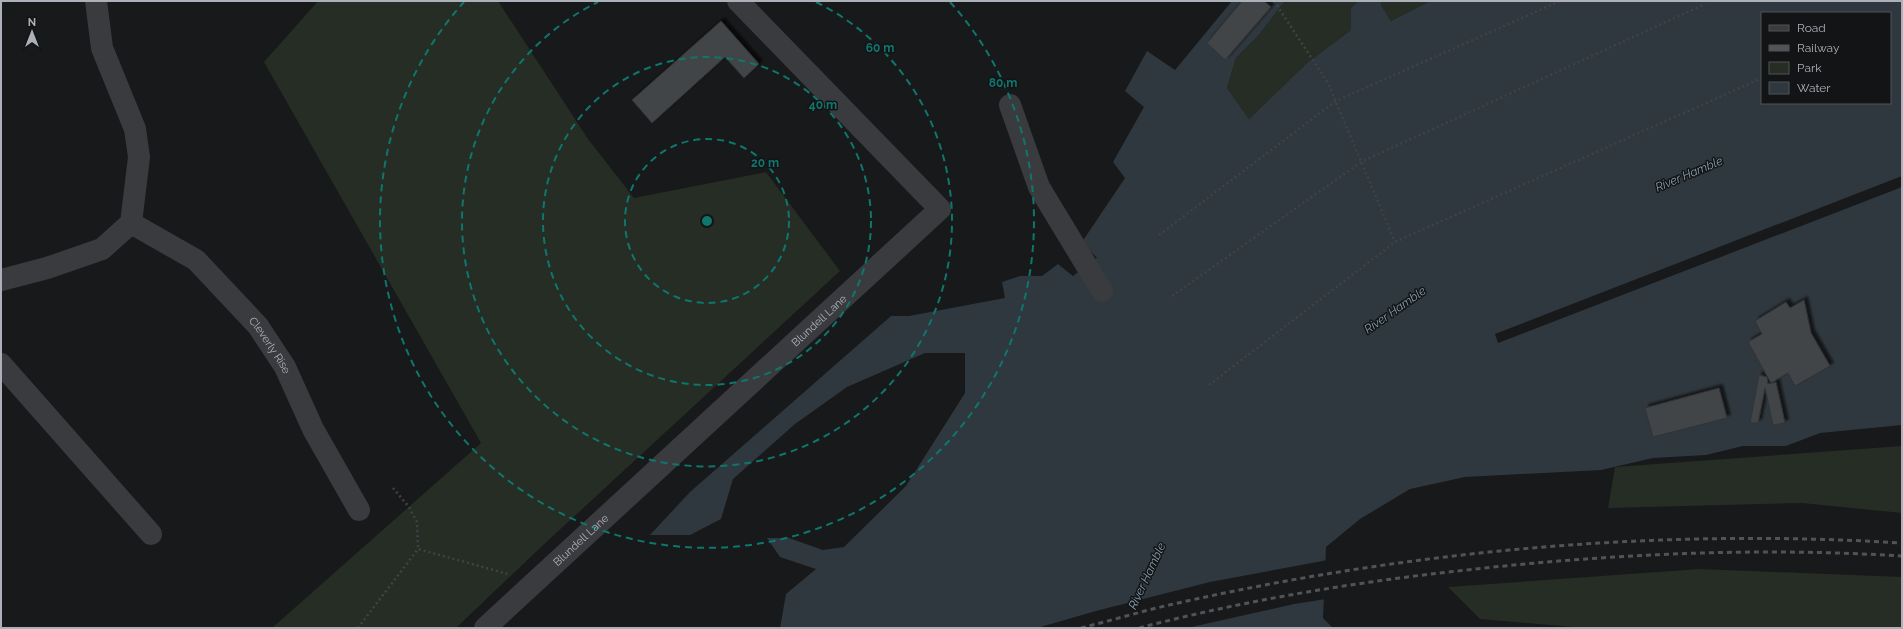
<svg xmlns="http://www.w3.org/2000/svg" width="1903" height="629" viewBox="0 0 1903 629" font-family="Raleway,sans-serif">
<defs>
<filter id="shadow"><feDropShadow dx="3.5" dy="-3.5" stdDeviation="1" flood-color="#0009"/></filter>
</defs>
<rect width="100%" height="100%" fill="#18191a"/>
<g fill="#252d25">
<polygon points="318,1 498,1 588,139 634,198 766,172 840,271 540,548 456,628 272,628 481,443 264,62"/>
<polygon points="1285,1 1358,1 1351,8 1351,30 1307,63 1249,119 1227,88 1236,58 1258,36"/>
<polygon points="1382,1 1430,1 1391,21 1381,5"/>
<polygon points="1902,446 1902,513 1802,503 1608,508 1615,467"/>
<polygon points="1700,569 1902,577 1902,628 1585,628 1480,619 1448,587"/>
</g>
<path fill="#2f383e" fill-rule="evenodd" d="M 1232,1 L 1285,1 L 1258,36 L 1236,58 L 1227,88 L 1249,119 L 1307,63 L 1351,30 L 1351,8 L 1358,1 L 1382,1 L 1381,5 L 1391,21 L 1430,1 L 1902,1 L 1902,425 L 1820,433 L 1786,446 L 1743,446 L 1706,455 L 1653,458 L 1601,470 L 1465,477 L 1410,489 L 1360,519 L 1326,547 L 1323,618 L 1333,628 L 780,628 L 786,594 L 816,569 L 780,557 L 767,538 L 789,538 L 823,550 L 844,547 L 906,486 L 965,393 L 965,353 L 925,353 L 847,387 L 795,424 L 733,479 L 721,519 L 690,535 L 650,535 L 690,492 L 891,316 L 909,316 L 1005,298 L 1002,282 L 1020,276 L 1042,276 L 1058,264 L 1073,276 L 1097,258 L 1082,242 L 1125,178 L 1113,162 L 1144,107 L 1125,91 L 1147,51 L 1175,70 ZM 1762,13 L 1890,13 L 1890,103 L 1762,103 Z"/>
<g fill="#18191a">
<polygon points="1902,176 1902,187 1498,343 1495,334"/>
<polygon points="1328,560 1326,599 1294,604 1187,628 1037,628 1096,611 1210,582"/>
</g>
<g fill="#434447" stroke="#333336" filter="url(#shadow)">
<polygon points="1242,1 1264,1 1271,7 1225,60 1207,43"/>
<polygon points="721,21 759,64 744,78 725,57 652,123 632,100"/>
<polygon points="1804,300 1811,333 1830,366 1795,386 1788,373 1771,383 1748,342 1762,334 1755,321 1786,302 1790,308"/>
<polygon points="1759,375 1767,377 1768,384 1776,382 1785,423 1773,425 1765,388 1758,423 1750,423"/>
<polygon points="1719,388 1727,418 1653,437 1645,408"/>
</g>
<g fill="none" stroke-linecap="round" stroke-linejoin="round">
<g stroke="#404246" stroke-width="2.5" stroke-dasharray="2 3" stroke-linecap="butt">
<polyline points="1274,1 1328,83 1395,242"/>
<polyline points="1159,235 1336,101 1560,1"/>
<polyline points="1172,296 1361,162 1705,4"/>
<polyline points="1209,385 1395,242 1762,78"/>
<polyline points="393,488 409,507 417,522 418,549"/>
<polyline points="358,628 418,549 508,574"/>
</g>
<g stroke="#3a3b3f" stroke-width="22">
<polyline points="1010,105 1039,187 1102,291"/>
<path id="s1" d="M 131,223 L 196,260 L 258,326 L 285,367 L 313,429 L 359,510"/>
<polyline points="1,280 47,268 102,249 131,223 139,157 135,129 102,48 96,1"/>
<polyline points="1,364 151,534"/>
<path id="s2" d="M 485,628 L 940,209 L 738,1"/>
</g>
<g stroke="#515358" stroke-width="3" stroke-dasharray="5 4" stroke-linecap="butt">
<path d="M 1081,628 C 1113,620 1146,610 1178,603 C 1414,550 1660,528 1902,543"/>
<path d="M 1139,628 C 1246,600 1356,582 1466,570 C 1610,554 1757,547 1902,556"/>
</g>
</g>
<g fill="none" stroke="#0f766e" stroke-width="2" stroke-dasharray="7 5">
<circle cx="707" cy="221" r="82"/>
<circle cx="707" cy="221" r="164"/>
<path d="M816 2A245 245 0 1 1 598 2"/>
<path d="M950 2A327 327 0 1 1 464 2"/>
</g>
<g text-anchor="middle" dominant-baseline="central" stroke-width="3" stroke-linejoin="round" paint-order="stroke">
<g font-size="11" fill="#acb1b9" stroke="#131415">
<text stroke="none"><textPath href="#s2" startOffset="454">Blundell Lane</textPath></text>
<text stroke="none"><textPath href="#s1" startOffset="188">Cleverly Rise</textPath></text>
<text stroke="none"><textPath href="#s2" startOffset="130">Blundell Lane</textPath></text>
</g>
<g font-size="12" font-style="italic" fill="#85a0b2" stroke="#131415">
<text transform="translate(1689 174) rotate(-23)">River Hamble</text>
<text transform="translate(1395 310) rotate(-35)">River Hamble</text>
<text transform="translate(1147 576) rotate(-65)">River Hamble</text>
</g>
</g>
<circle cx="707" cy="221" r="6" fill="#0f766e" stroke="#131415" stroke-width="2"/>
<g font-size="12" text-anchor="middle" font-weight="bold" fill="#0f766e" stroke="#131415" stroke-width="3" stroke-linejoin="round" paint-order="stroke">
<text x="880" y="52">60 m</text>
<text x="1003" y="87">80 m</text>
<text x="823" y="109">40 m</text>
<text x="765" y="167">20 m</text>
</g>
<rect width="1903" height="629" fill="none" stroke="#acb1b9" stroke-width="4"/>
<rect x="1761" y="12" width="130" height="92" fill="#131415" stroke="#505357"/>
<rect x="1769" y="25" width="20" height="6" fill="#3a3b3f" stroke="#505357"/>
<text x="1797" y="32" font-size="12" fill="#acb1b9">Road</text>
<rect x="1769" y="45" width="20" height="6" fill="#515358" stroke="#505357"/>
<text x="1797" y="52" font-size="12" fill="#acb1b9">Railway</text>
<rect x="1769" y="62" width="20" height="12" fill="#252d25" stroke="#505357"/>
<text x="1797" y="72" font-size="12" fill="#acb1b9">Park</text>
<rect x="1769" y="82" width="20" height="12" fill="#2f383e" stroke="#505357"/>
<text x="1797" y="92" font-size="12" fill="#acb1b9">Water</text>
<g transform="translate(32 32)" stroke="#131415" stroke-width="3" paint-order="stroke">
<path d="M0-3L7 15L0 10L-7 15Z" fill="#acb1b9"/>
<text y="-6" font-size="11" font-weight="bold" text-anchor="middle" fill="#acb1b9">N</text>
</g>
</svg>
